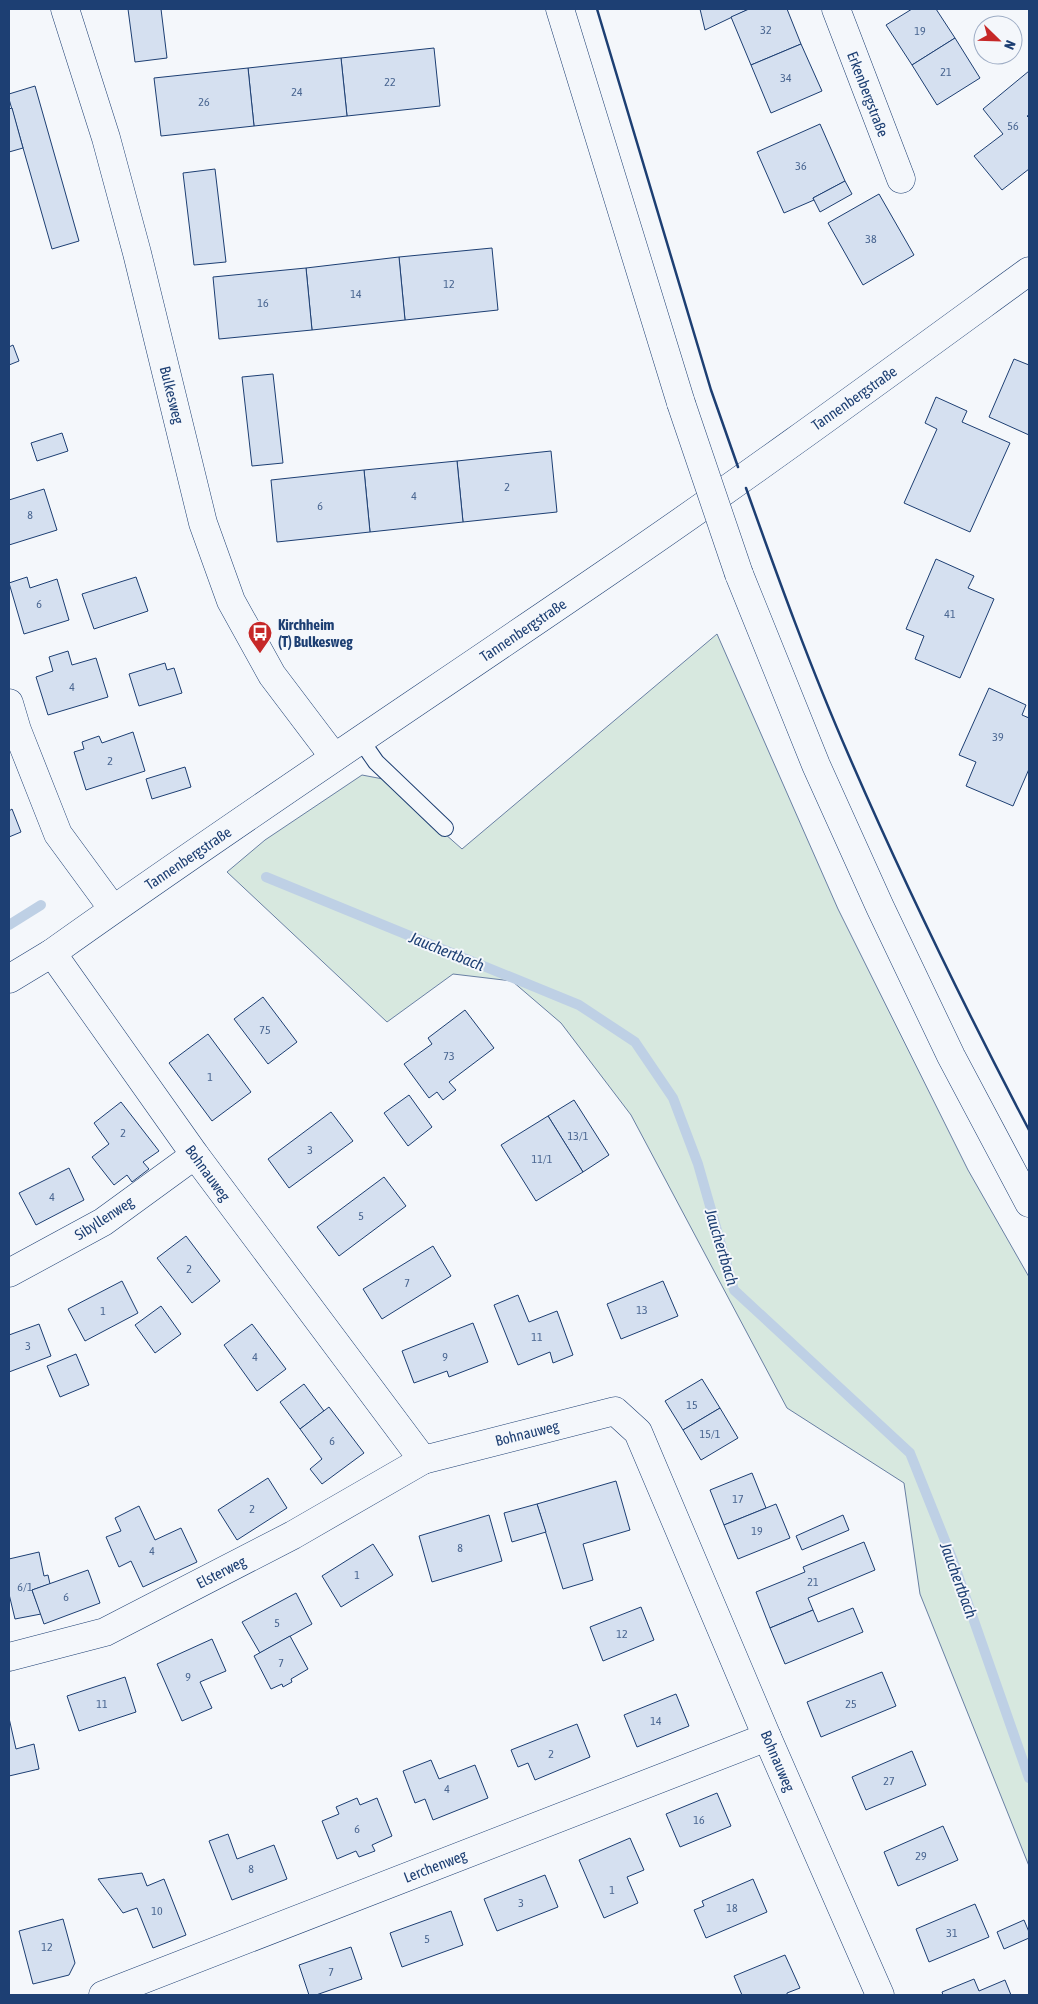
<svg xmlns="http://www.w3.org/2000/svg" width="1038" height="2004" viewBox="0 0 1038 2004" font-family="'Asap Condensed',sans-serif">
<rect width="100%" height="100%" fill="#f4f7fb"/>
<polygon fill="#d7e8df" stroke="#687fa3" points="717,634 838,909 968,1170 1029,1277 1029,1866 920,1594 904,1483 787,1408 631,1115 561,1023 512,981 453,974 387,1022 227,872 265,840 362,775 383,779 462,849"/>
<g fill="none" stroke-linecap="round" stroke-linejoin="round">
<g stroke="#bed0e5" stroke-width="10">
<polyline points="266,877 579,1005 635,1042 673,1098 698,1164 734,1290 910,1453 952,1558 1029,1778"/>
<polyline points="9,925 41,905"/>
</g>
</g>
<g fill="#d5e0f0" stroke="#1d3f73">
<polygon points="128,9 161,9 167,58 135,62"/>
<polygon points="700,9 749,9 705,30"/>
<polygon points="749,9 787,9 801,44 751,65 731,17"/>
<polygon points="912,9 936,9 955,38 912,65 886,25"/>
<polygon points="955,38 980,78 937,105 912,65"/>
<polygon points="801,44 822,91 771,113 751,65"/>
<polygon points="434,48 440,106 347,116 341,58"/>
<polygon points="341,58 347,116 254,126 248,68"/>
<polygon points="248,68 254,126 161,136 154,78"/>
<polygon points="1029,71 1029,115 1027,116 1029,118 1029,169 1002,190 974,156 1003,134 983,109"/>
<polygon points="35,86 79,241 52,249 9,99 9,94"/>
<polygon points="12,108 23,148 9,152 9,109"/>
<polygon points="820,124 845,181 813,198 814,200 784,213 757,152"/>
<polygon points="215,169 226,262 194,265 183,173"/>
<polygon points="845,181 852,194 820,212 813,198"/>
<polygon points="879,194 914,255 863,285 828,223"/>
<polygon points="492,248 498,310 405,320 399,257"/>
<polygon points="399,257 405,320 312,330 306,268"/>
<polygon points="306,268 312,330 219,339 213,277"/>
<polygon points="13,345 19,361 9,365 9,347"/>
<polygon points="1014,359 1029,365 1029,435 989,417"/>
<polygon points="273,374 283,463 252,466 242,377"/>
<polygon points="936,397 967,411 962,422 1010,443 970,532 904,503 937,429 925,423"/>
<polygon points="62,433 68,451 37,461 31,443"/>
<polygon points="551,451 557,512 463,522 457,461"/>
<polygon points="457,461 463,522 370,532 364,470"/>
<polygon points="364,470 370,532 277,542 271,480"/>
<polygon points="44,489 57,530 9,545 9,500"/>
<polygon points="936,559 974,576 968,588 994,599 960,678 915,659 924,636 906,629"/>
<polygon points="27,577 30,588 57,579 69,620 24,634 9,583"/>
<polygon points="136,577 148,611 94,629 82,594"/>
<polygon points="68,651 72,665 96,658 108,697 48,715 36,677 53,671 49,657"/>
<polygon points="165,663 167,670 174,668 182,693 139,706 129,674"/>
<polygon points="989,688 1026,705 1022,715 1029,718 1029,769 1013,806 966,786 976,762 959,755"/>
<polygon points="133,732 145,771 86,790 74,752 84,749 82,742 99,736 102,743"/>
<polygon points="185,767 191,787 152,799 146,779"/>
<polygon points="12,809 21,832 9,837 9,811"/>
<polygon points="263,997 297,1042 268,1064 234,1019"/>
<polygon points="465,1010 494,1048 449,1082 456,1090 443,1100 437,1092 429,1098 404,1064 432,1044 428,1038"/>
<polygon points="208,1034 251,1092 212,1121 169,1063"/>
<polygon points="409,1095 432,1127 408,1146 384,1113"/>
<polygon points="574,1100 609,1155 583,1172 548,1116"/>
<polygon points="121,1102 159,1151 143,1162 149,1169 132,1182 127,1175 114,1185 92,1157 109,1144 94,1123"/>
<polygon points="331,1112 353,1141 289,1188 268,1159"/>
<polygon points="548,1116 583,1172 536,1201 501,1145"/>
<polygon points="69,1168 84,1200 36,1225 19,1193"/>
<polygon points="384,1177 406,1206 339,1256 317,1227"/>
<polygon points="186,1236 220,1281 192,1303 157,1258"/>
<polygon points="433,1246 451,1276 382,1319 363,1289"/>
<polygon points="122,1281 138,1313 85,1341 68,1309"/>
<polygon points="663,1281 678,1316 621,1339 607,1304"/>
<polygon points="518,1295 529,1322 557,1311 573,1355 553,1363 550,1352 518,1365 494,1305"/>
<polygon points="161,1306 181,1334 155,1353 135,1325"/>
<polygon points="473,1323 488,1362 449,1377 447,1371 414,1383 402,1351"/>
<polygon points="39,1324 51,1356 9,1372 9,1335"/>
<polygon points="252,1324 286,1369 257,1391 224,1345"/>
<polygon points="76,1354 89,1385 60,1397 47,1366"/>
<polygon points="702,1379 720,1408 683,1430 665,1401"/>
<polygon points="304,1384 324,1411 300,1429 280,1402"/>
<polygon points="329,1407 364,1453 322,1484 310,1469 322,1459 300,1429"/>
<polygon points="720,1408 738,1438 701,1460 683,1430"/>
<polygon points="752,1473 766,1508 724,1525 710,1490"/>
<polygon points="268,1478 287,1508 237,1540 218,1510"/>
<polygon points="616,1481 630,1530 583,1544 593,1580 563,1589 537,1504"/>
<polygon points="537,1504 546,1532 512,1542 504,1513"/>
<polygon points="776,1504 790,1538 738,1559 724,1525"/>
<polygon points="139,1506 155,1540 181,1528 197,1562 143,1587 131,1561 119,1567 106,1537 121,1531 115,1518"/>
<polygon points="489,1515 502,1561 432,1582 419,1536"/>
<polygon points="843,1515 849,1530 802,1550 796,1536"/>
<polygon points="864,1542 875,1570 808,1598 813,1610 770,1628 756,1592 805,1572 803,1567"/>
<polygon points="373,1544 393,1575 341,1607 322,1576"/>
<polygon points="39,1552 44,1576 48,1575 50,1584 32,1590 41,1614 15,1619 9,1594 9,1559"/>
<polygon points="88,1570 100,1603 44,1624 32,1590"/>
<polygon points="296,1593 312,1624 260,1653 242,1622"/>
<polygon points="641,1607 654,1640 603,1661 590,1627"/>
<polygon points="853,1608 863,1632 785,1664 770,1628 813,1610 818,1622"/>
<polygon points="290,1636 308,1669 291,1679 292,1682 283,1687 282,1684 271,1689 254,1656"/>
<polygon points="212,1639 226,1671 200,1682 212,1708 182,1721 157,1664"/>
<polygon points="882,1672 896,1706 821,1737 807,1702"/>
<polygon points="125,1677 136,1712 79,1731 67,1696"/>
<polygon points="676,1694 689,1726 637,1747 624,1715"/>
<polygon points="9,1718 16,1749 34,1744 39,1769 9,1776"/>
<polygon points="577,1724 590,1757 535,1780 528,1763 518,1767 511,1750"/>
<polygon points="912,1751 926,1785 866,1810 852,1777"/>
<polygon points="431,1760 439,1779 475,1765 488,1798 433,1820 425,1799 415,1803 403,1771"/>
<polygon points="717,1793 731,1826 680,1847 666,1814"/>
<polygon points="357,1798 360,1805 377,1798 392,1836 372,1845 375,1851 359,1857 356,1851 337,1859 322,1821 339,1814 336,1807"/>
<polygon points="943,1826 958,1860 898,1886 884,1852"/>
<polygon points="228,1834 237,1859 274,1845 287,1879 232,1900 209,1841"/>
<polygon points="630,1838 644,1870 627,1877 638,1903 604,1918 579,1860"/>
<polygon points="142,1873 147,1886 164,1879 186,1935 153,1948 137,1908 123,1913 98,1879"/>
<polygon points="545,1875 558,1907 497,1931 484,1899"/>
<polygon points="753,1879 767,1912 706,1938 694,1910 704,1906 702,1901"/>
<polygon points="975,1904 989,1937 929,1962 916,1929"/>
<polygon points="451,1911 463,1945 402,1967 390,1933"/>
<polygon points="63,1919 75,1963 69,1975 33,1984 19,1931"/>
<polygon points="1024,1920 1029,1932 1029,1938 1004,1949 997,1932"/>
<polygon points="351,1947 362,1979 316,1995 309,1995 299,1965"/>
<polygon points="785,1955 800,1988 787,1993 787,1995 742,1995 734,1976"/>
<polygon points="974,1979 979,1991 1005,1980 1011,1995 943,1995 942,1992"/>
</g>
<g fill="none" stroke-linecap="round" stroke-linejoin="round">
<defs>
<polyline id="lane" points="360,739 376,762 445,828"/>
<g id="street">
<polyline points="65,9 106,138 137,253 203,523 231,601 272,675 334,757"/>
<polyline points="836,9 901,179"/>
<polyline points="9,703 17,730 58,834 113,909"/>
<polyline points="52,953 195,1155 423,1460 615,1411 638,1432 767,1737 880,1995"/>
<polyline points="9,1273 103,1222 195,1155"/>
<polyline points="9,1657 105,1632 293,1535 423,1460"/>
<polyline points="103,1995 767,1737"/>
</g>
<path id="secondary" d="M 9,979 L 52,953 C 234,823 421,700 605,574 C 749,476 889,373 1029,271"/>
<g id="primary">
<polyline points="560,9 681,403"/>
<polyline points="739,574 816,765 880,907 951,1056 1029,1203"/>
</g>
</defs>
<use href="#lane" stroke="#1d3f73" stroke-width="18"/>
<use href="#street" stroke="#1d3f73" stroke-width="29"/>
<use href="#secondary" stroke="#1d3f73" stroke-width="29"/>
<use href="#primary" stroke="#1d3f73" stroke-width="29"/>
<use href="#lane" stroke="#f4f7fb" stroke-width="16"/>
<use href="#street" stroke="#f4f7fb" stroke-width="28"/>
<use href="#secondary" stroke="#f4f7fb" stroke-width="28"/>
<use href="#primary" stroke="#f4f7fb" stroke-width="28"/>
<defs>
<polyline id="primary-bridge" points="681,403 739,574"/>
</defs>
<use href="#primary-bridge" stroke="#1d3f73" stroke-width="29" stroke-linecap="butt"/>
<use href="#primary-bridge" stroke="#f4f7fb" stroke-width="28"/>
<g stroke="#1d3f73" stroke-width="2.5">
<polyline points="597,9 711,390 738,467"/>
<path d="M 746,488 C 778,578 811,669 849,756 C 904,883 965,1008 1029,1130"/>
</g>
</g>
<defs>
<symbol id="bus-pin" viewBox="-11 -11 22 30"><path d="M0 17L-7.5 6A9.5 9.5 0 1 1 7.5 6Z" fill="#c62828" stroke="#f4f7fb"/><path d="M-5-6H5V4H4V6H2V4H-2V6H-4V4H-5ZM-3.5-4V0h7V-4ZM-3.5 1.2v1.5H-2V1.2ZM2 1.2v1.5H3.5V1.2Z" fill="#fff"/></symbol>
</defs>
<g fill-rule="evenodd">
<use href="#bus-pin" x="246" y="619" width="28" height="38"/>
</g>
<g text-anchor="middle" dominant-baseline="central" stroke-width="4" stroke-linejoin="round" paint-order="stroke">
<g font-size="12" fill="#4b6792">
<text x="766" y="30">32</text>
<text x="920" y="31">19</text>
<text x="946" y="72">21</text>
<text x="786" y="78">34</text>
<text x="390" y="82">22</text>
<text x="297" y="92">24</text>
<text x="204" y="102">26</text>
<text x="1013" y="126">56</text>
<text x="801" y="166">36</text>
<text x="871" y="239">38</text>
<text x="449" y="284">12</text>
<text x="356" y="294">14</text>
<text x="263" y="303">16</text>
<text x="507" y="487">2</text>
<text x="414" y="496">4</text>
<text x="320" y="506">6</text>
<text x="30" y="515">8</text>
<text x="39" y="604">6</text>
<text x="950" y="614">41</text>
<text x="72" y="687">4</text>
<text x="998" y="737">39</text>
<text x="110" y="761">2</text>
<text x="265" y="1030">75</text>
<text x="449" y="1056">73</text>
<text x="210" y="1077">1</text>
<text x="123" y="1133">2</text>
<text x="578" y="1136">13/1</text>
<text x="310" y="1150">3</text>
<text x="542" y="1159">11/1</text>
<text x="52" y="1197">4</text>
<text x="361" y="1216">5</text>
<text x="189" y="1269">2</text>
<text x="407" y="1283">7</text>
<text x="642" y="1310">13</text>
<text x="103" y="1311">1</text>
<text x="537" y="1337">11</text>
<text x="28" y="1346">3</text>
<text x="255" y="1357">4</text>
<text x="445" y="1357">9</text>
<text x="692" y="1405">15</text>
<text x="710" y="1434">15/1</text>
<text x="332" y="1441">6</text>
<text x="738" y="1499">17</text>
<text x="252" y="1509">2</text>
<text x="757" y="1531">19</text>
<text x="460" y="1548">8</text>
<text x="152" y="1551">4</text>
<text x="357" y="1575">1</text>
<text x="813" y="1582">21</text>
<text x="25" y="1587">6/1</text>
<text x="66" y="1597">6</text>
<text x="277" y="1623">5</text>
<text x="622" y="1634">12</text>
<text x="281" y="1663">7</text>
<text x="188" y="1677">9</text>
<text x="102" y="1704">11</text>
<text x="851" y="1704">25</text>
<text x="656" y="1721">14</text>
<text x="551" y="1754">2</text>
<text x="889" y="1781">27</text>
<text x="447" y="1789">4</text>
<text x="699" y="1820">16</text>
<text x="357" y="1829">6</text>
<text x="921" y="1856">29</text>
<text x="251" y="1869">8</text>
<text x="612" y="1890">1</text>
<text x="521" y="1903">3</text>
<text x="732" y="1908">18</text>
<text x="157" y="1911">10</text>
<text x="952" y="1933">31</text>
<text x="427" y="1939">5</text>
<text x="47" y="1947">12</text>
<text x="331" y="1972">7</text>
</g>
<g font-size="15" fill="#1d3f73" stroke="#f4f7fb">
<text transform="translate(868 94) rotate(69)">Erkenbergstraße</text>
<text transform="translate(172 395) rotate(76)">Bulkesweg</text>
<text transform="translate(854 398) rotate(-35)">Tannenbergstraße</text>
<text transform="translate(523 630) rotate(-34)">Tannenbergstraße</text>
<text transform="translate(188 858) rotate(-34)">Tannenbergstraße</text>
<text transform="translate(208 1173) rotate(54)">Bohnauweg</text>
<text transform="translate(104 1218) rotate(-33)">Sibyllenweg</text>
<text transform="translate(527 1433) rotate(-14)">Bohnauweg</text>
<text transform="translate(221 1572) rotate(-27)">Elsterweg</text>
<text transform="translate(778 1761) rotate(67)">Bohnauweg</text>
<text transform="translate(435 1866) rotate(-21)">Lerchenweg</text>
</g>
<g font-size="15" font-weight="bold" fill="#1d3f73" stroke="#f4f7fb" text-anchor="start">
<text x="278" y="624">Kirchheim<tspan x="278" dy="17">(T) Bulkesweg</tspan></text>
</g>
<g font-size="16" font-style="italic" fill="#1d3f73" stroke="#f4f7fb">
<text transform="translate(447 951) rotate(22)">Jauchertbach</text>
<text transform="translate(722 1247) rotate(73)">Jauchertbach</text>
<text transform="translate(959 1580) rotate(70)">Jauchertbach</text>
</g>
</g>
<rect width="1038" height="2004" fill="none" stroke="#1d3f73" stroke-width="20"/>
<g transform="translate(998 40) rotate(113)"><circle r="24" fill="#f4f7fb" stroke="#9eadc5"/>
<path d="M0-4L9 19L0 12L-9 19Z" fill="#c62828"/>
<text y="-8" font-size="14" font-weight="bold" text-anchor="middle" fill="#1d3f73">N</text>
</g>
</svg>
